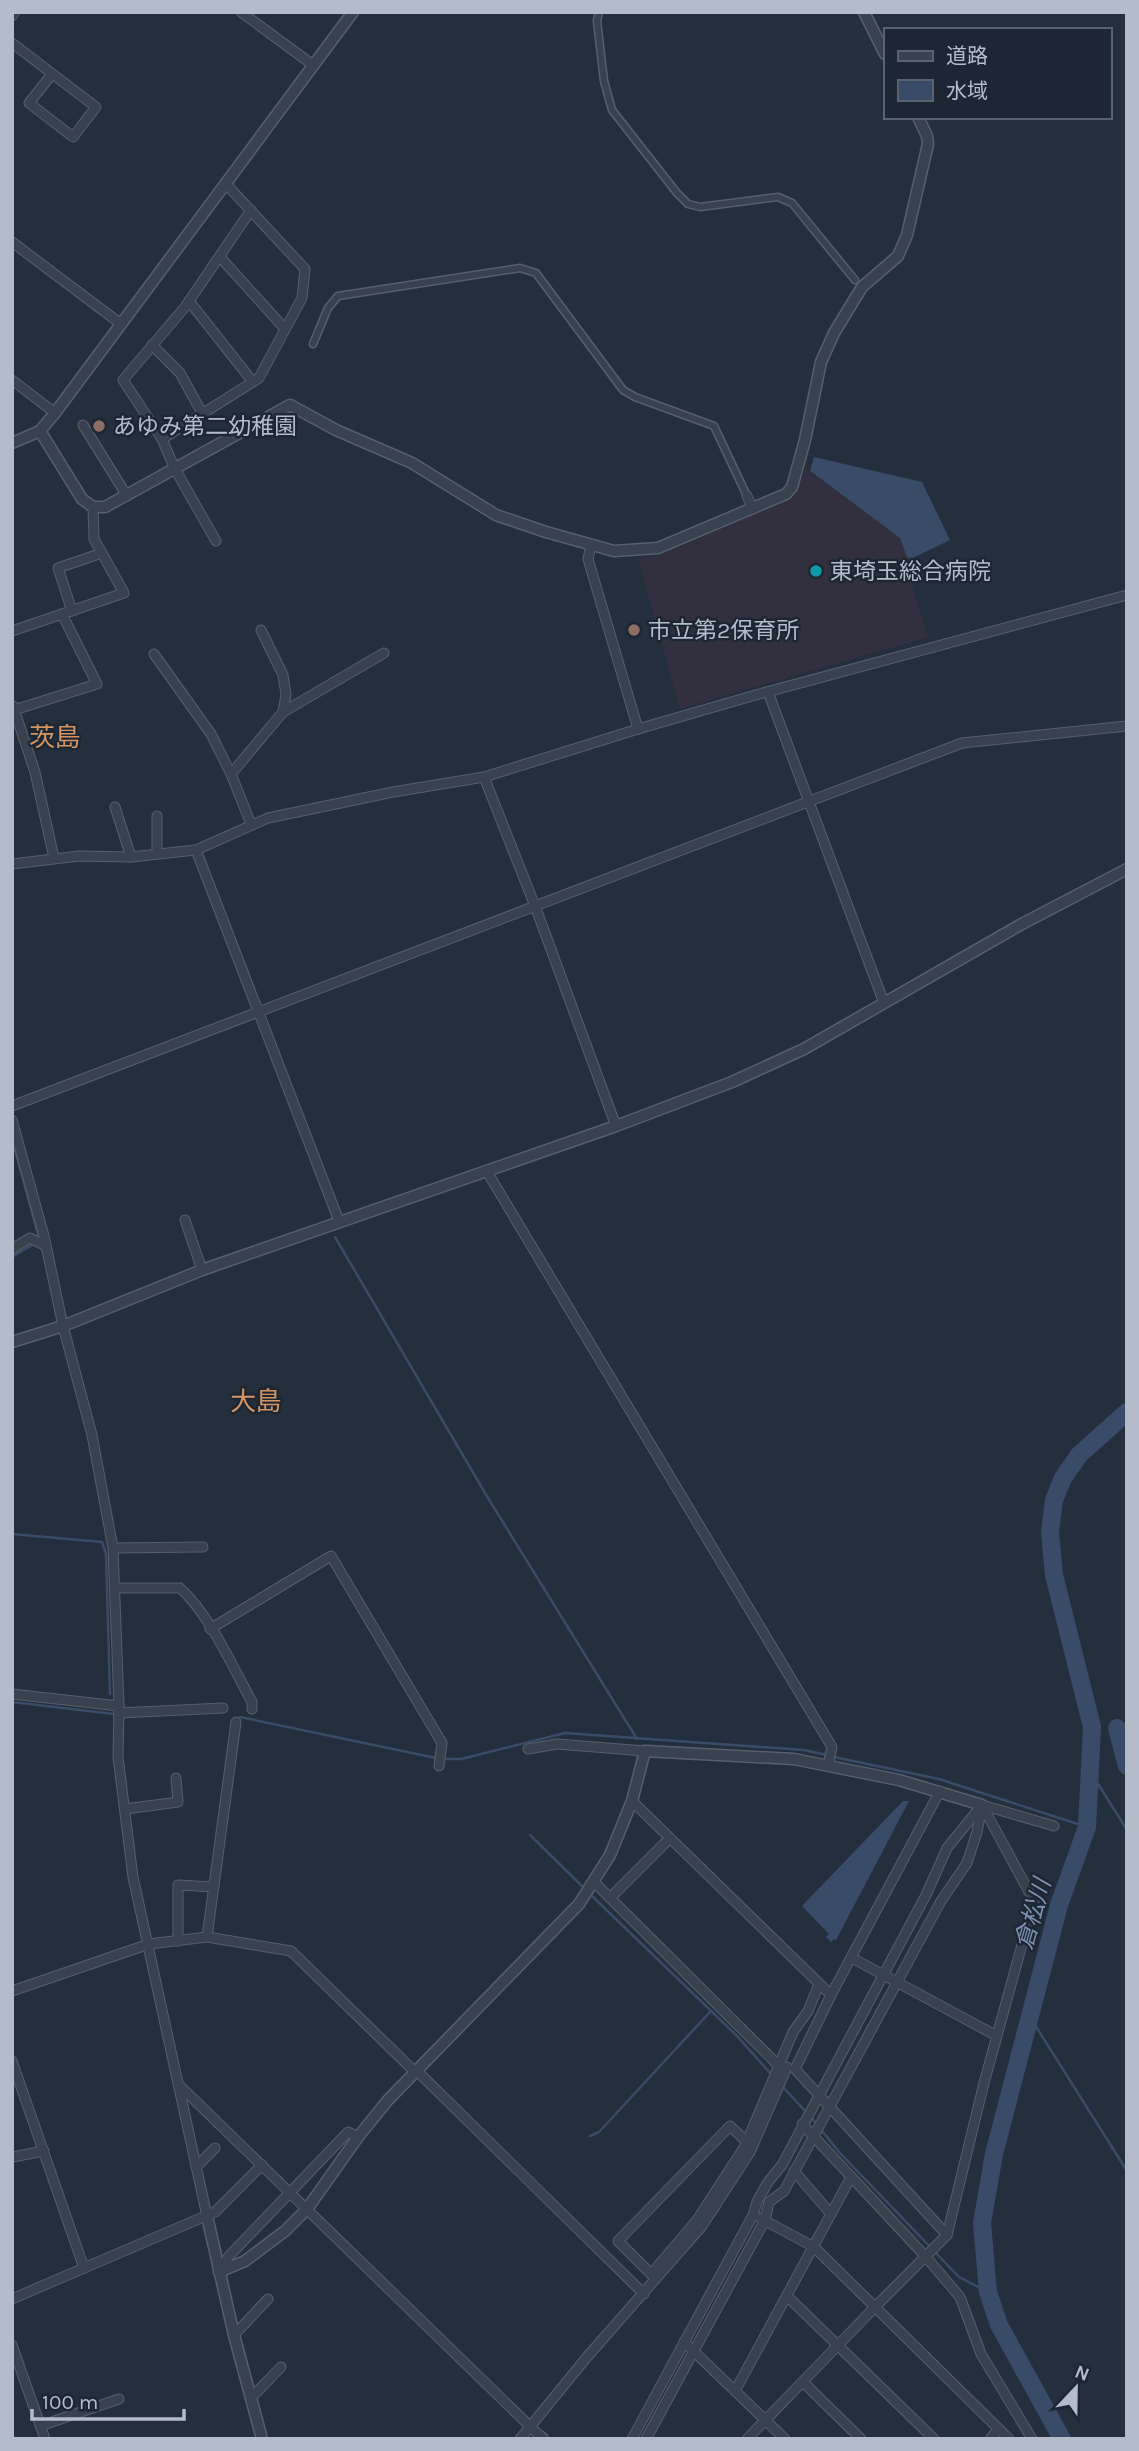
<svg xmlns="http://www.w3.org/2000/svg" width="1139" height="2451" viewBox="0 0 1139 2451" font-family="Karla,'Noto Sans JP',sans-serif">
<rect width="100%" height="100%" fill="#242f3e"/>
<polygon fill="#32303f" points="805,469 900,538 907,556 911,559 905,563 928,637 680,709 638,559 660,555 687,544 787,500 796,491"/>
<g fill="#394c67">
<polygon points="814,457 922,482 950,540 911,559 907,557 900,538 810,471"/>
<polygon points="903,1801 909,1801 836,1940 834,1939 831,1942 826,1937 829,1934 802,1906"/>
</g>
<g fill="none" stroke-linecap="round" stroke-linejoin="round">
<g stroke="#394c67" stroke-width="2.5">
<polyline points="12,1139 39,1238 34,1244 12,1257"/>
<polyline points="335,1237 488,1498 637,1739"/>
<polyline points="12,1534 102,1542 106,1554 110,1694"/>
<polyline points="12,1702 114,1714"/>
<polyline points="240,1717 436,1758"/>
<polyline points="834,1757 939,1779 1087,1827"/>
<polyline points="443,1759 461,1759 565,1733 804,1750 827,1755"/>
<polyline points="1090,1771 1127,1830"/>
<polyline points="530,1835 585,1889"/>
<polyline points="590,1894 737,2036 771,2074"/>
<polyline points="1030,2017 1127,2171"/>
<polyline points="782,2086 806,2112"/>
<polyline points="811,2117 839,2152 959,2277 988,2292"/>
<polyline points="590,2136 599,2132 710,2012"/>
</g>
<g stroke="#394c67" stroke-width="18">
<polyline points="1117,1728 1127,1766"/>
<polyline points="1062,2439 999,2325 988,2292 982,2223 994,2154 1059,1905 1087,1827 1092,1727 1054,1575 1050,1532 1054,1500 1063,1478 1079,1455 1127,1412"/>
</g>
<defs>
<g id="pedestrian">
<polyline points="599,12 597,21 604,81 612,110 677,193 688,204 700,207 778,197 792,203 855,280"/>
<polyline points="313,344 328,308 338,296 520,268 536,273 623,390 635,397 714,426 747,496"/>
</g>
<g id="minor">
<polyline points="241,12 313,65"/>
<polyline points="12,16 15,12"/>
<polyline points="12,43 96,107 73,137 29,103 52,74"/>
<polyline points="226,184 305,269 302,298 259,378 162,439 123,380 185,307 251,210"/>
<polyline points="12,242 121,324"/>
<polyline points="220,257 285,329"/>
<polyline points="189,301 253,382"/>
<polyline points="152,345 180,373 202,413"/>
<polyline points="12,380 55,413"/>
<polyline points="83,425 127,496"/>
<polyline points="162,439 175,469 216,541"/>
<polyline points="747,496 753,509"/>
<polyline points="591,546 588,559 638,729"/>
<polyline points="72,611 58,568 102,553"/>
<polyline points="12,631 124,593 94,539 93,507"/>
<polyline points="154,654 211,734 231,774"/>
<polyline points="768,692 884,1003"/>
<polyline points="13,706 35,772 54,858"/>
<polyline points="14,710 97,684 62,614"/>
<polyline points="283,712 384,653"/>
<polyline points="484,777 535,906 616,1126"/>
<polyline points="115,807 131,857"/>
<polyline points="157,816 157,854"/>
<polyline points="251,824 231,774 283,712 286,694 283,675 261,630"/>
<polyline points="196,850 339,1221"/>
<polyline points="12,864 79,856 131,857 196,850 268,818 393,792 484,777 638,729 752,696 1127,595"/>
<polyline points="12,1106 962,743 1127,726"/>
<polyline points="12,1120 44,1236 63,1326 92,1435 113,1548 119,1706 118,1757 133,1877 207,2216"/>
<polyline points="486,1170 832,1747 828,1766"/>
<polyline points="185,1220 202,1270"/>
<polyline points="12,1249 30,1238 46,1246"/>
<polyline points="113,1548 203,1547"/>
<path d="M 115,1588 L 180,1588 C 210,1615 232,1666 252,1702 L 252,1709"/>
<polyline points="210,1629 331,1556 442,1743 439,1766"/>
<polyline points="12,1694 119,1706"/>
<polyline points="119,1713 223,1708"/>
<polyline points="528,1749 557,1744 645,1751"/>
<polyline points="940,1791 831,1995 795,2069 947,2235"/>
<polyline points="632,1801 831,1995"/>
<polyline points="982,1805 1034,1901 984,2083 947,2235 875,2307 1009,2439"/>
<polyline points="982,1805 1054,1826"/>
<polyline points="125,1809 178,1802 176,1778"/>
<polyline points="594,1882 779,2066 782,2067"/>
<polyline points="610,1898 670,1838"/>
<polyline points="207,1937 236,1722"/>
<polyline points="178,1941 178,1885 214,1887"/>
<polyline points="852,1958 997,2036"/>
<polyline points="12,1991 149,1944 207,1937 291,1951 415,2072"/>
<polyline points="12,2061 84,2268 215,2212 262,2165"/>
<polyline points="417,2071 644,2294"/>
<polyline points="180,2086 541,2437 539,2439"/>
<polyline points="802,2124 926,2257 960,2297 981,2354 1032,2439"/>
<polyline points="12,2157 44,2151"/>
<polyline points="196,2167 215,2148"/>
<polyline points="794,2171 831,2214"/>
<polyline points="219,2272 229,2256 348,2132 358,2137"/>
<polyline points="651,2274 697,2220 745,2146 793,2032 808,2011 819,1984"/>
<polyline points="655,2278 618,2241 730,2126 747,2142"/>
<polyline points="787,2296 934,2439"/>
<polyline points="12,2299 84,2268"/>
<polyline points="234,2335 268,2299"/>
<polyline points="684,2342 785,2439"/>
<polyline points="12,2345 45,2439"/>
<polyline points="803,2382 861,2439"/>
<polyline points="735,2391 851,2177"/>
<polyline points="251,2398 281,2367"/>
<polyline points="40,2426 119,2399"/>
<polyline points="520,2439 587,2357 702,2226 750,2152 787,2067"/>
<polyline points="632,2439 753,2215 757,2202 768,2182 782,2165 926,1895 947,1848 982,1805"/>
<polyline points="646,2439 765,2220 769,2202 784,2191 941,1901 967,1863 977,1832 982,1806"/>
<polyline points="747,2439 875,2307 814,2247 760,2218"/>
<polyline points="990,2439 999,2429"/>
</g>
<g id="tertiary">
<polyline points="864,12 885,54"/>
<polyline points="40,431 82,499 93,507 105,507 290,405 336,430 412,463 496,515 546,532 614,551 658,548 786,494 792,487 805,440 821,362 834,333 862,287 898,256 907,235 928,144 927,136 918,117"/>
<polyline points="12,443 40,431 55,413 353,12"/>
<polyline points="12,1342 63,1326 202,1270 616,1126 732,1082 804,1049 1020,925 1127,869"/>
<polyline points="207,2216 234,2335 262,2439"/>
<polyline points="219,2272 245,2261 285,2231 307,2209 358,2137 388,2100 579,1904 610,1855 632,1801 645,1751 794,1759 899,1780 982,1805"/>
<polyline points="541,2437 543,2439"/>
</g>
</defs>
<use href="#pedestrian" stroke="#565f6c" stroke-width="9"/>
<use href="#minor" stroke="#565f6c" stroke-width="11"/>
<use href="#tertiary" stroke="#565f6c" stroke-width="13"/>
<use href="#pedestrian" stroke="#38414e" stroke-width="6"/>
<use href="#minor" stroke="#38414e" stroke-width="9"/>
<use href="#tertiary" stroke="#38414e" stroke-width="10"/>
</g>
<g fill="#8d6e63" stroke="#1d2633" stroke-width="2.5">
<circle cx="99" cy="426" r="7"/>
<circle cx="634" cy="630" r="7"/>
</g>
<circle fill="#0f9aa8" stroke="#1d2633" stroke-width="2.5" cx="816" cy="571" r="7"/>
<g text-anchor="middle" dominant-baseline="central" stroke-width="5" stroke-linejoin="round" paint-order="stroke">
<g font-size="23" fill="#b4bcc9" stroke="#1d2633" text-anchor="start">
<text x="113" y="426">あゆみ第二幼稚園</text>
<text x="830" y="571">東埼玉総合病院</text>
<text x="648" y="630">市立第2保育所</text>
</g>
<g font-size="24" font-style="italic" fill="#7c92b1" stroke="#1d2633">
<text transform="translate(1033 1914) rotate(-74)">倉松川</text>
</g>
<g font-size="26" fill="#d59563" stroke="#1d2633">
<text x="55" y="737">茨島</text>
<text x="256" y="1401">大島</text>
</g>
</g>
<rect width="1139" height="2451" fill="none" stroke="#b4bcc9" stroke-width="28"/>
<rect x="884" y="28" width="228" height="91" fill="#1d2633" stroke="#59626f" stroke-width="2"/>
<rect x="898" y="51" width="35" height="10" fill="#38414e" stroke="#59626f" stroke-width="2"/>
<text x="946" y="63" font-size="21" fill="#b4bcc9">道路</text>
<rect x="898" y="80" width="35" height="21" fill="#394c67" stroke="#59626f" stroke-width="2"/>
<text x="946" y="98" font-size="21" fill="#b4bcc9">水域</text>
<g transform="translate(1076 2388) rotate(22)" stroke="#1d2633" stroke-width="5" paint-order="stroke">
<path d="M0-5L12 26L0 18L-12 26Z" fill="#b4bcc9"/>
<text y="-10" font-size="19" font-weight="bold" text-anchor="middle" fill="#b4bcc9">N</text>
</g>
<path d="M32 2409v10h152v-10" fill="none" stroke="#b4bcc9" stroke-width="3.5"/>
<text x="42" y="2409" font-size="21" fill="#b4bcc9" stroke="#1d2633" stroke-width="5" paint-order="stroke">100 m</text>
</svg>
